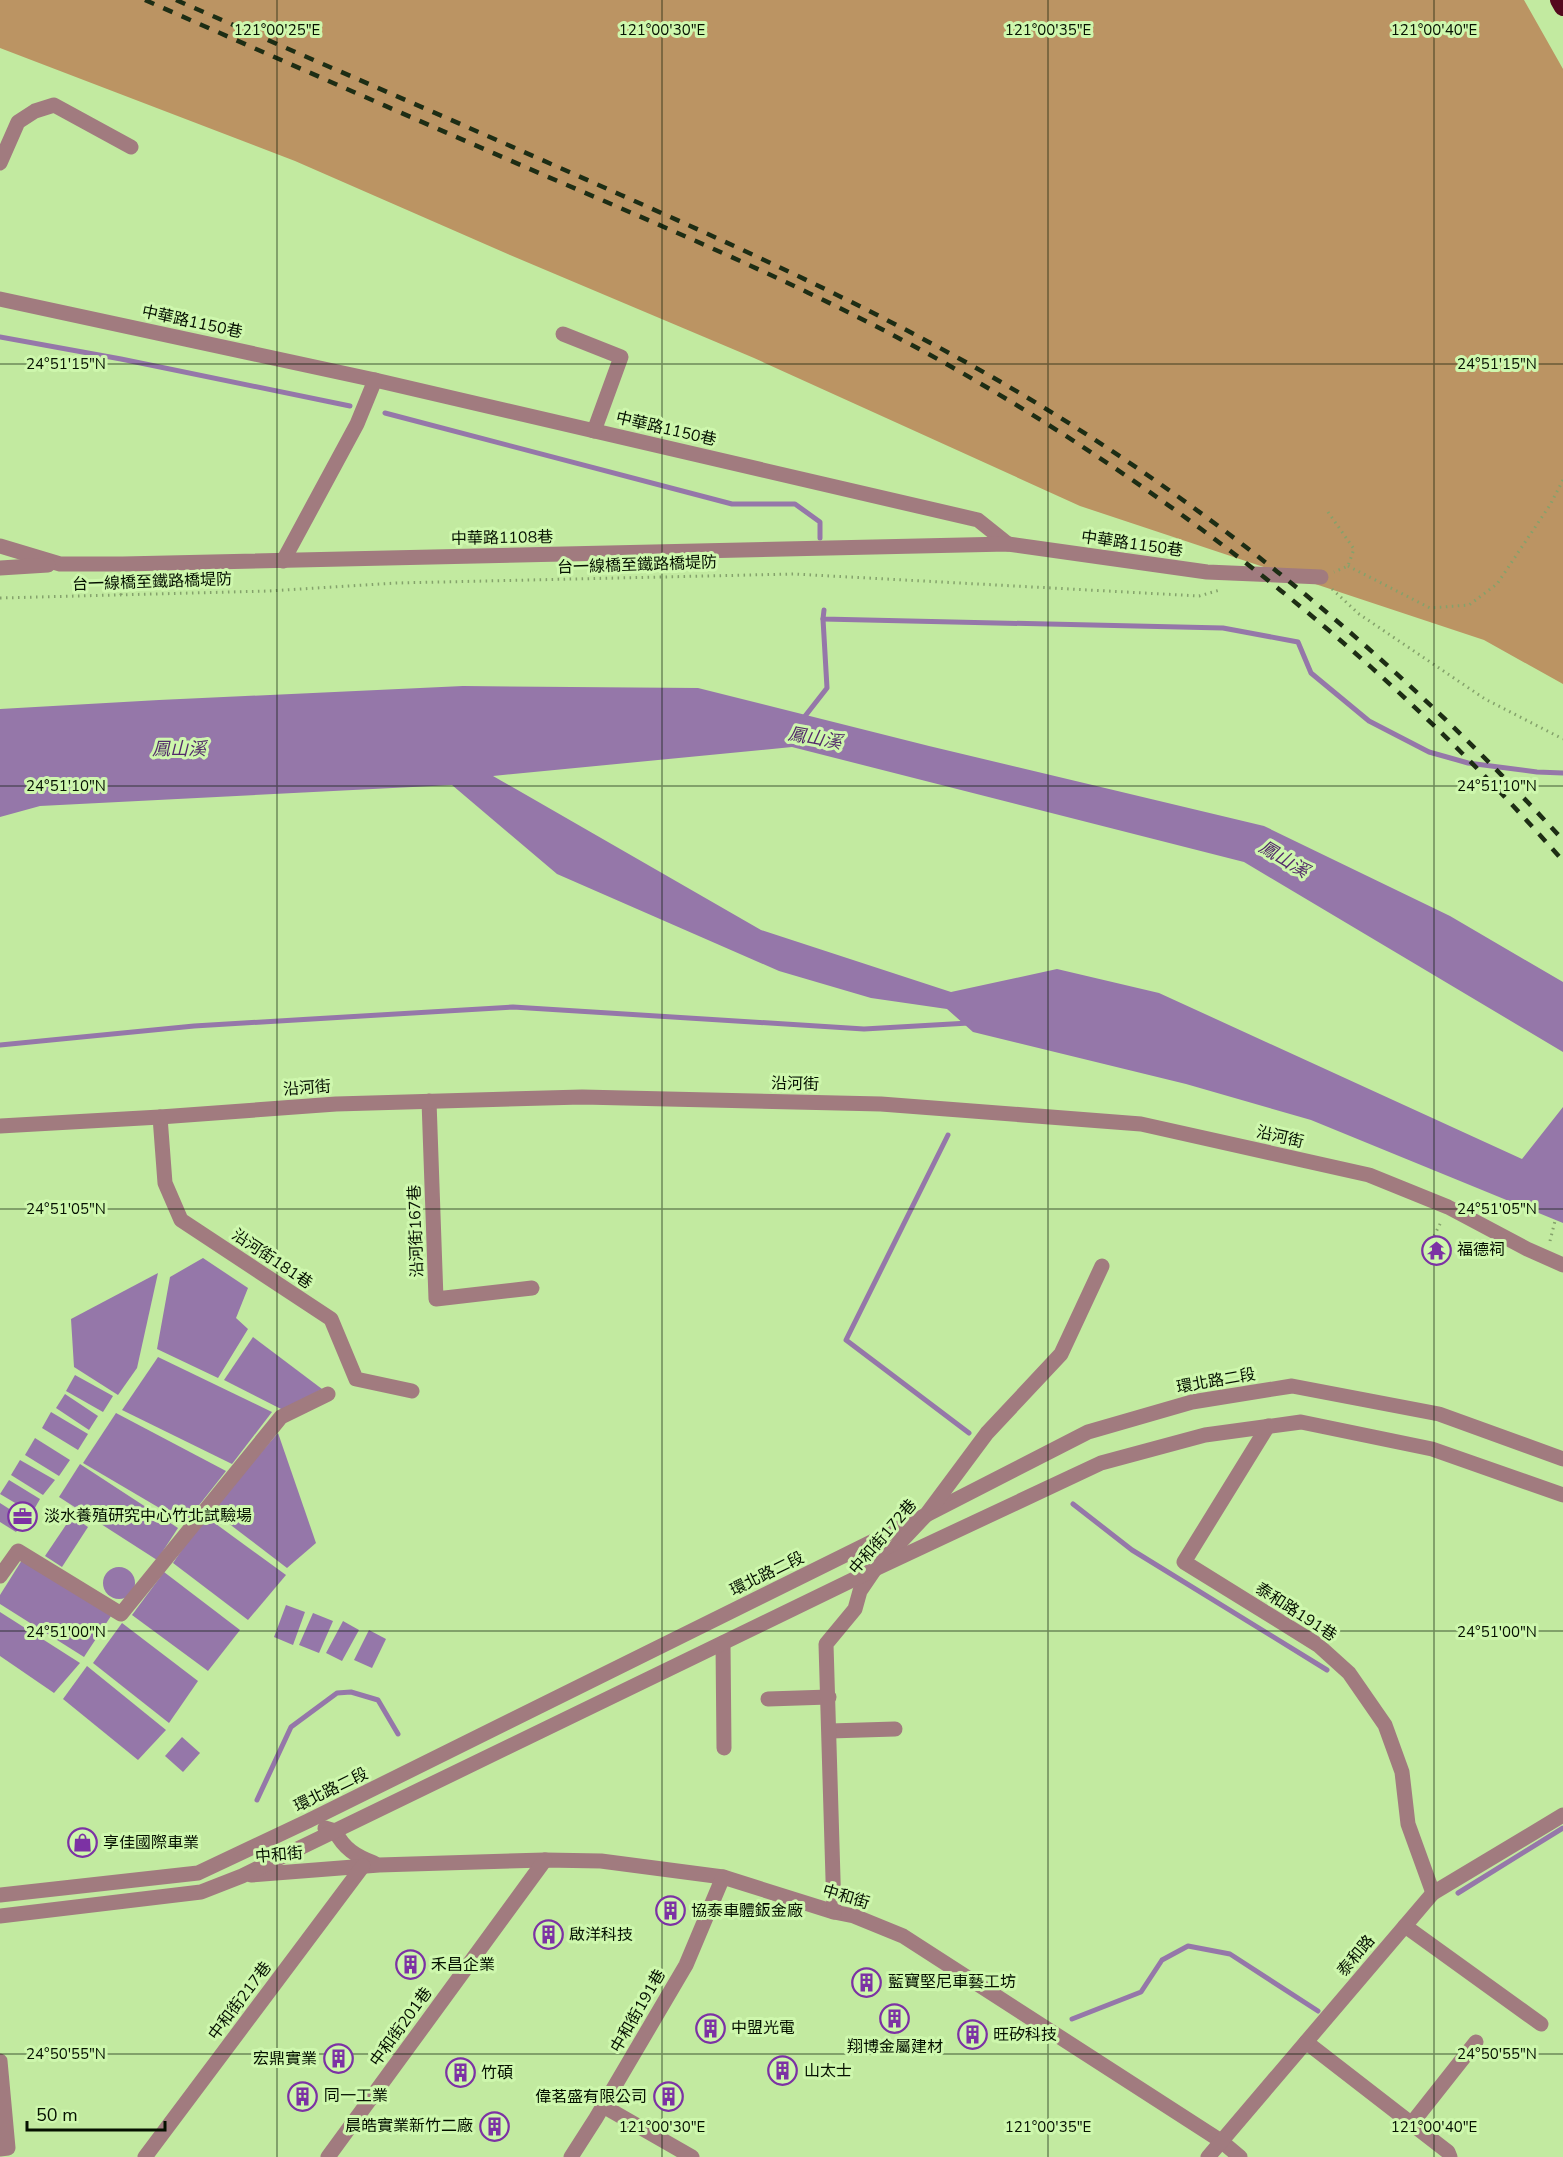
<svg xmlns="http://www.w3.org/2000/svg" width="1563" height="2157" viewBox="0 0 1563 2157" font-family="'Nunito Sans','Noto Sans TC',sans-serif">
<rect width="100%" height="100%" fill="#c2eaa0"/>
<polygon fill="#bb9463" points="0,0 1524,0 1563,69 1563,684 1484,640 1080,506 754,358 510,255 295,161 0,48"/>
<g fill="#9577a9">
<polygon points="463,686 698,688 929,746 1264,826 1450,916 1563,982 1563,1052 1244,862 792,747 493,776 761,930 951,992 1057,969 1159,993 1522,1159 1563,1107 1563,1223 1311,1120 1186,1084 973,1032 947,1009 871,998 779,971 557,874 452,785 40,806 0,817 0,709 159,700"/>
<polygon points="203,1258 248,1288 236,1318 248,1329 218,1378 157,1349 170,1277"/>
<polygon points="158,1273 137,1368 118,1395 74,1367 71,1319"/>
<polygon points="253,1337 322,1389 283,1410 224,1380"/>
<polygon points="158,1357 272,1412 232,1464 122,1410"/>
<polygon points="75,1375 113,1396 103,1412 66,1391"/>
<polygon points="65,1394 98,1416 89,1430 56,1408"/>
<polygon points="51,1412 88,1434 78,1450 42,1428"/>
<polygon points="116,1413 226,1471 185,1523 83,1463"/>
<polygon points="278,1433 316,1543 287,1568 211,1510"/>
<polygon points="35,1438 70,1460 59,1476 25,1455"/>
<polygon points="20,1460 55,1480 43,1495 11,1475"/>
<polygon points="80,1464 178,1528 157,1560 59,1497"/>
<polygon points="9,1480 40,1499 32,1513 0,1494"/>
<polygon points="0,1503 25,1519 16,1532 0,1522"/>
<polygon points="72,1516 88,1527 62,1567 45,1556"/>
<polygon points="205,1516 286,1575 248,1620 173,1563"/>
<polygon points="22,1560 111,1616 84,1657 0,1604 0,1595"/>
<circle cx="119" cy="1583" r="16"/>
<polygon points="164,1572 240,1630 208,1671 132,1615"/>
<polygon points="286,1605 305,1612 293,1645 274,1637"/>
<polygon points="0,1612 80,1663 54,1693 0,1656"/>
<polygon points="313,1613 333,1621 319,1653 299,1645"/>
<polygon points="343,1621 359,1630 342,1661 326,1653"/>
<polygon points="122,1623 198,1681 169,1723 93,1663"/>
<polygon points="369,1630 386,1639 372,1668 354,1660"/>
<polygon points="87,1666 166,1730 138,1760 63,1699"/>
<polygon points="182,1737 200,1753 183,1772 165,1756"/>
</g>
<g fill="none" stroke-linecap="round" stroke-linejoin="round">
<g stroke="#9577a9" stroke-width="5">
<polyline points="0,337 121,359 350,406"/>
<polyline points="385,413 732,504 795,504 820,522 820,538"/>
<polyline points="824,610 823,619 1223,628 1298,642 1311,673 1369,721 1429,752 1468,763 1537,772 1563,773"/>
<polyline points="802,720 827,688 823,619"/>
<polyline points="0,1045 194,1026 513,1007 864,1029 969,1023"/>
<polyline points="948,1135 846,1340 969,1433"/>
<polyline points="1073,1504 1132,1550 1327,1670"/>
<polyline points="257,1800 291,1727 337,1693 351,1692 378,1700 398,1734"/>
<polyline points="1458,1893 1563,1828"/>
<polyline points="1072,2019 1141,1992 1162,1960 1188,1946 1230,1954 1318,2011"/>
</g>
<g stroke="#84a26b" stroke-width="3" stroke-dasharray="1.5 4.5" stroke-linecap="butt">
<polyline points="1328,512 1354,549 1348,566 1334,572"/>
<polyline points="1348,566 1430,608 1469,605 1497,584 1550,505 1563,480"/>
<polyline points="1332,589 1359,614 1485,699 1563,739"/>
<polyline points="121,595 122,579"/>
<polyline points="0,598 269,591 397,583 794,574 1199,596 1220,590"/>
<polyline points="1550,1241 1555,1221"/>
<polyline points="1426,1252 1441,1222"/>
</g>
<g stroke="#a17b7f" stroke-width="15">
<polyline points="0,163 18,122 35,111 54,105 131,147"/>
<polyline points="0,299 375,380 978,520 1008,544"/>
<polyline points="563,334 621,357 594,431"/>
<polyline points="0,546 60,564 123,564 1008,544 1207,572 1321,577"/>
<polyline points="283,561 357,424 375,380"/>
<polyline points="0,568 48,565"/>
<polyline points="429,1101 436,1299 532,1288"/>
<polyline points="160,1117 165,1183 181,1220 331,1319 356,1379 412,1391"/>
<polyline points="0,1126 160,1117 336,1104 582,1097 881,1104 1141,1124 1369,1175 1448,1207 1527,1249 1563,1265"/>
<polyline points="1268,1426 1184,1562 1318,1645 1349,1673 1385,1725 1402,1772 1408,1824 1433,1893"/>
<polyline points="0,1576 18,1551 121,1614 281,1417 328,1394"/>
<polyline points="723,1643 724,1748"/>
<polyline points="768,1699 829,1697"/>
<polyline points="830,1731 895,1729"/>
<path d="M 325,1828 L 335,1831 C 344,1849 356,1856 374,1863"/>
<polyline points="251,1875 379,1865 545,1860 601,1861 723,1877 834,1912 854,1916 903,1936 1221,2141 1240,2157"/>
<polyline points="0,1895 198,1873 308,1821 926,1515 1088,1432 1192,1402 1292,1386 1439,1414 1563,1459"/>
<polyline points="834,1912 826,1644 855,1609 860,1591 875,1569 926,1515 987,1433 1061,1354 1102,1266"/>
<polyline points="0,1916 201,1892 242,1876 875,1569 1101,1463 1205,1435 1301,1422 1432,1449 1563,1495"/>
<polyline points="1405,1926 1541,2024"/>
<polyline points="1306,2042 1448,2152 1450,2157"/>
<polyline points="0,2061 8,2148 0,2149"/>
<polyline points="603,2106 692,2157"/>
<polyline points="1412,2123 1476,2042"/>
<polyline points="145,2157 363,1866"/>
<polyline points="328,2157 545,1860"/>
<polyline points="571,2157 596,2118 686,1965 723,1877"/>
<polyline points="1208,2157 1433,1893 1563,1815"/>
</g>
<polyline stroke="#54091e" stroke-width="18" points="1559,0 1563,7"/>
<g stroke="#1d2d14" stroke-width="4.5" stroke-dasharray="10 10" stroke-linecap="butt">
<path d="M 145,0 C 279,59 412,118 546,176 C 683,235 820,293 950,366 C 1179,496 1389,662 1563,861"/>
<path d="M 176,0 C 325,65 473,129 621,195 C 781,266 941,340 1089,436 C 1264,549 1422,686 1563,840"/>
</g>
</g>
<path fill="none" stroke="#051100" stroke-width="1.5" stroke-opacity="0.45" d="M 277,0 L 277,2157M 662,0 L 662,2157M 1048,0 L 1048,2157M 1434,0 L 1434,2157M 0,364 L 1563,364M 0,786 L 1563,786M 0,1209 L 1563,1209M 0,1631 L 1563,1631M 0,2054 L 1563,2054"/>
<defs>
<symbol id="temple-ring" viewBox="-11 -11 22 22"><circle r="9.5" fill="#cef7ad" stroke="#7c32a4" stroke-width="1.5"/><path d="M0-6L5-2H3V0L6.5 2.5H4V6H1.5V3h-3V6H-4V2.5H-6.5L-3 0V-2H-5Z" fill="#7c32a4"/></symbol>
<symbol id="office-ring" viewBox="-11 -11 22 22"><circle r="9.5" fill="#cef7ad" stroke="#7c32a4" stroke-width="1.5"/><path d="M-6-3h4V-5.5h4V-3h4V5H-6ZM-1-4.5V-3h2v-1.5ZM-6 0V1H6V0Z" fill="#7c32a4"/></symbol>
<symbol id="shop-ring" viewBox="-11 -11 22 22"><circle r="9.5" fill="#cef7ad" stroke="#7c32a4" stroke-width="1.5"/><path d="M-5-2.5h2.3a2.7 3.5 0 0 1 5.4 0H5L5.5 6h-11ZM-1.5-2.5h3a1.5 2.3 0 0 0-3 0Z" fill="#7c32a4"/></symbol>
<symbol id="building-ring" viewBox="-11 -11 22 22"><circle r="9.5" fill="#cef7ad" stroke="#7c32a4" stroke-width="1.5"/><path d="M-4-6H4V6H1V3H-1V6H-4ZM-2.5-4.3h1.7v1.8h-1.7ZM.8-4.3h1.7v1.8H.8ZM-2.5-1h1.7V.8h-1.7ZM.8-1h1.7V.8H.8Z" fill="#7c32a4"/></symbol>
</defs>
<g fill-rule="evenodd">
<use href="#temple-ring" x="1420" y="1234" width="33" height="33"/>
<use href="#office-ring" x="6" y="1500" width="33" height="33"/>
<use href="#shop-ring" x="66" y="1826" width="33" height="33"/>
<use href="#building-ring" x="654" y="1894" width="33" height="33"/>
<use href="#building-ring" x="532" y="1918" width="33" height="33"/>
<use href="#building-ring" x="394" y="1948" width="33" height="33"/>
<use href="#building-ring" x="850" y="1966" width="33" height="33"/>
<use href="#building-ring" x="878" y="2002" width="33" height="33"/>
<use href="#building-ring" x="694" y="2012" width="33" height="33"/>
<use href="#building-ring" x="956" y="2018" width="33" height="33"/>
<use href="#building-ring" x="322" y="2042" width="33" height="33"/>
<use href="#building-ring" x="766" y="2054" width="33" height="33"/>
<use href="#building-ring" x="444" y="2056" width="33" height="33"/>
<use href="#building-ring" x="286" y="2080" width="33" height="33"/>
<use href="#building-ring" x="652" y="2080" width="33" height="33"/>
<use href="#building-ring" x="478" y="2110" width="33" height="33"/>
</g>
<g text-anchor="middle" dominant-baseline="central" stroke-width="6" stroke-linejoin="round" paint-order="stroke">
<g font-size="16" fill="#051100" stroke="#cef7ad">
<text transform="translate(192 322) rotate(12)">中華路1150巷</text>
<text transform="translate(666 429) rotate(13)">中華路1150巷</text>
<text transform="translate(502 538) rotate(-1)">中華路1108巷</text>
<text transform="translate(1132 544) rotate(8)">中華路1150巷</text>
<text transform="translate(637 565) rotate(-2)">台一線橋至鐵路橋堤防</text>
<text transform="translate(152 582) rotate(-2)">台一線橋至鐵路橋堤防</text>
<text transform="translate(795 1084) rotate(1)">沿河街</text>
<text transform="translate(307 1088) rotate(-4)">沿河街</text>
<text transform="translate(1280 1137) rotate(13)">沿河街</text>
<text transform="translate(416 1231) rotate(-92)">沿河街167巷</text>
<text transform="translate(272 1259) rotate(34)">沿河街181巷</text>
<text transform="translate(1216 1381) rotate(-10)">環北路二段</text>
<text transform="translate(883 1537) rotate(-49)">中和街172巷</text>
<text transform="translate(767 1574) rotate(-26)">環北路二段</text>
<text transform="translate(1296 1612) rotate(33)">泰和路191巷</text>
<text transform="translate(331 1790) rotate(-26)">環北路二段</text>
<text transform="translate(279 1855) rotate(-5)">中和街</text>
<text transform="translate(846 1897) rotate(17)">中和街</text>
<text transform="translate(1356 1956) rotate(-50)">泰和路</text>
<text transform="translate(240 2001) rotate(-53)">中和街217巷</text>
<text transform="translate(638 2011) rotate(-60)">中和街191巷</text>
<text transform="translate(401 2027) rotate(-54)">中和街201巷</text>
</g>
<g font-size="16" fill="#051100" stroke="#cef7ad" text-anchor="start">
<text x="1457" y="1250">福德祠</text>
<text x="44" y="1516">淡水養殖研究中心竹北試驗場</text>
<text x="103" y="1843">享佳國際車業</text>
<text x="691" y="1911">協泰車體鈑金廠</text>
<text x="569" y="1935">啟洋科技</text>
<text x="431" y="1965">禾昌企業</text>
<text x="888" y="1982">藍寶堅尼車藝工坊</text>
<text x="731" y="2028">中盟光電</text>
<text x="993" y="2035">旺矽科技</text>
<text x="895" y="2047" text-anchor="middle">翔博金屬建材</text>
<text x="317" y="2059" text-anchor="end">宏鼎實業</text>
<text x="804" y="2071">山太士</text>
<text x="481" y="2073">竹碩</text>
<text x="324" y="2096">同一工業</text>
<text x="647" y="2097" text-anchor="end">偉茗盛有限公司</text>
<text x="473" y="2126" text-anchor="end">晨皓實業新竹二廠</text>
</g>
<g font-size="18" font-style="italic" fill="#532b6a" stroke="#cef7ad">
<text transform="translate(815 738) rotate(10)">鳳山溪</text>
<text x="179" y="749">鳳山溪</text>
<text transform="translate(1284 859) rotate(31)">鳳山溪</text>
</g>
</g>
<g font-size="15" text-anchor="middle" fill="#051100" stroke="#cef7ad" stroke-width="6" stroke-linejoin="round" paint-order="stroke">
<text x="277" y="35">121°00'25"E</text>
<text x="662" y="35">121°00'30"E</text>
<text x="1048" y="35">121°00'35"E</text>
<text x="1434" y="35">121°00'40"E</text>
<text x="66" y="369">24°51'15"N</text>
<text x="1497" y="369">24°51'15"N</text>
<text x="66" y="791">24°51'10"N</text>
<text x="1497" y="791">24°51'10"N</text>
<text x="66" y="1214">24°51'05"N</text>
<text x="1497" y="1214">24°51'05"N</text>
<text x="66" y="1637">24°51'00"N</text>
<text x="1497" y="1637">24°51'00"N</text>
<text x="66" y="2059">24°50'55"N</text>
<text x="1497" y="2059">24°50'55"N</text>
<text x="662" y="2132">121°00'30"E</text>
<text x="1048" y="2132">121°00'35"E</text>
<text x="1434" y="2132">121°00'40"E</text>
</g>
<path d="M27 2121v9h138v-9" fill="none" stroke="#051100" stroke-width="3"/>
<text x="36" y="2121" font-size="18" fill="#051100" stroke="#cef7ad" stroke-width="4.5" paint-order="stroke">50 m</text>
</svg>
